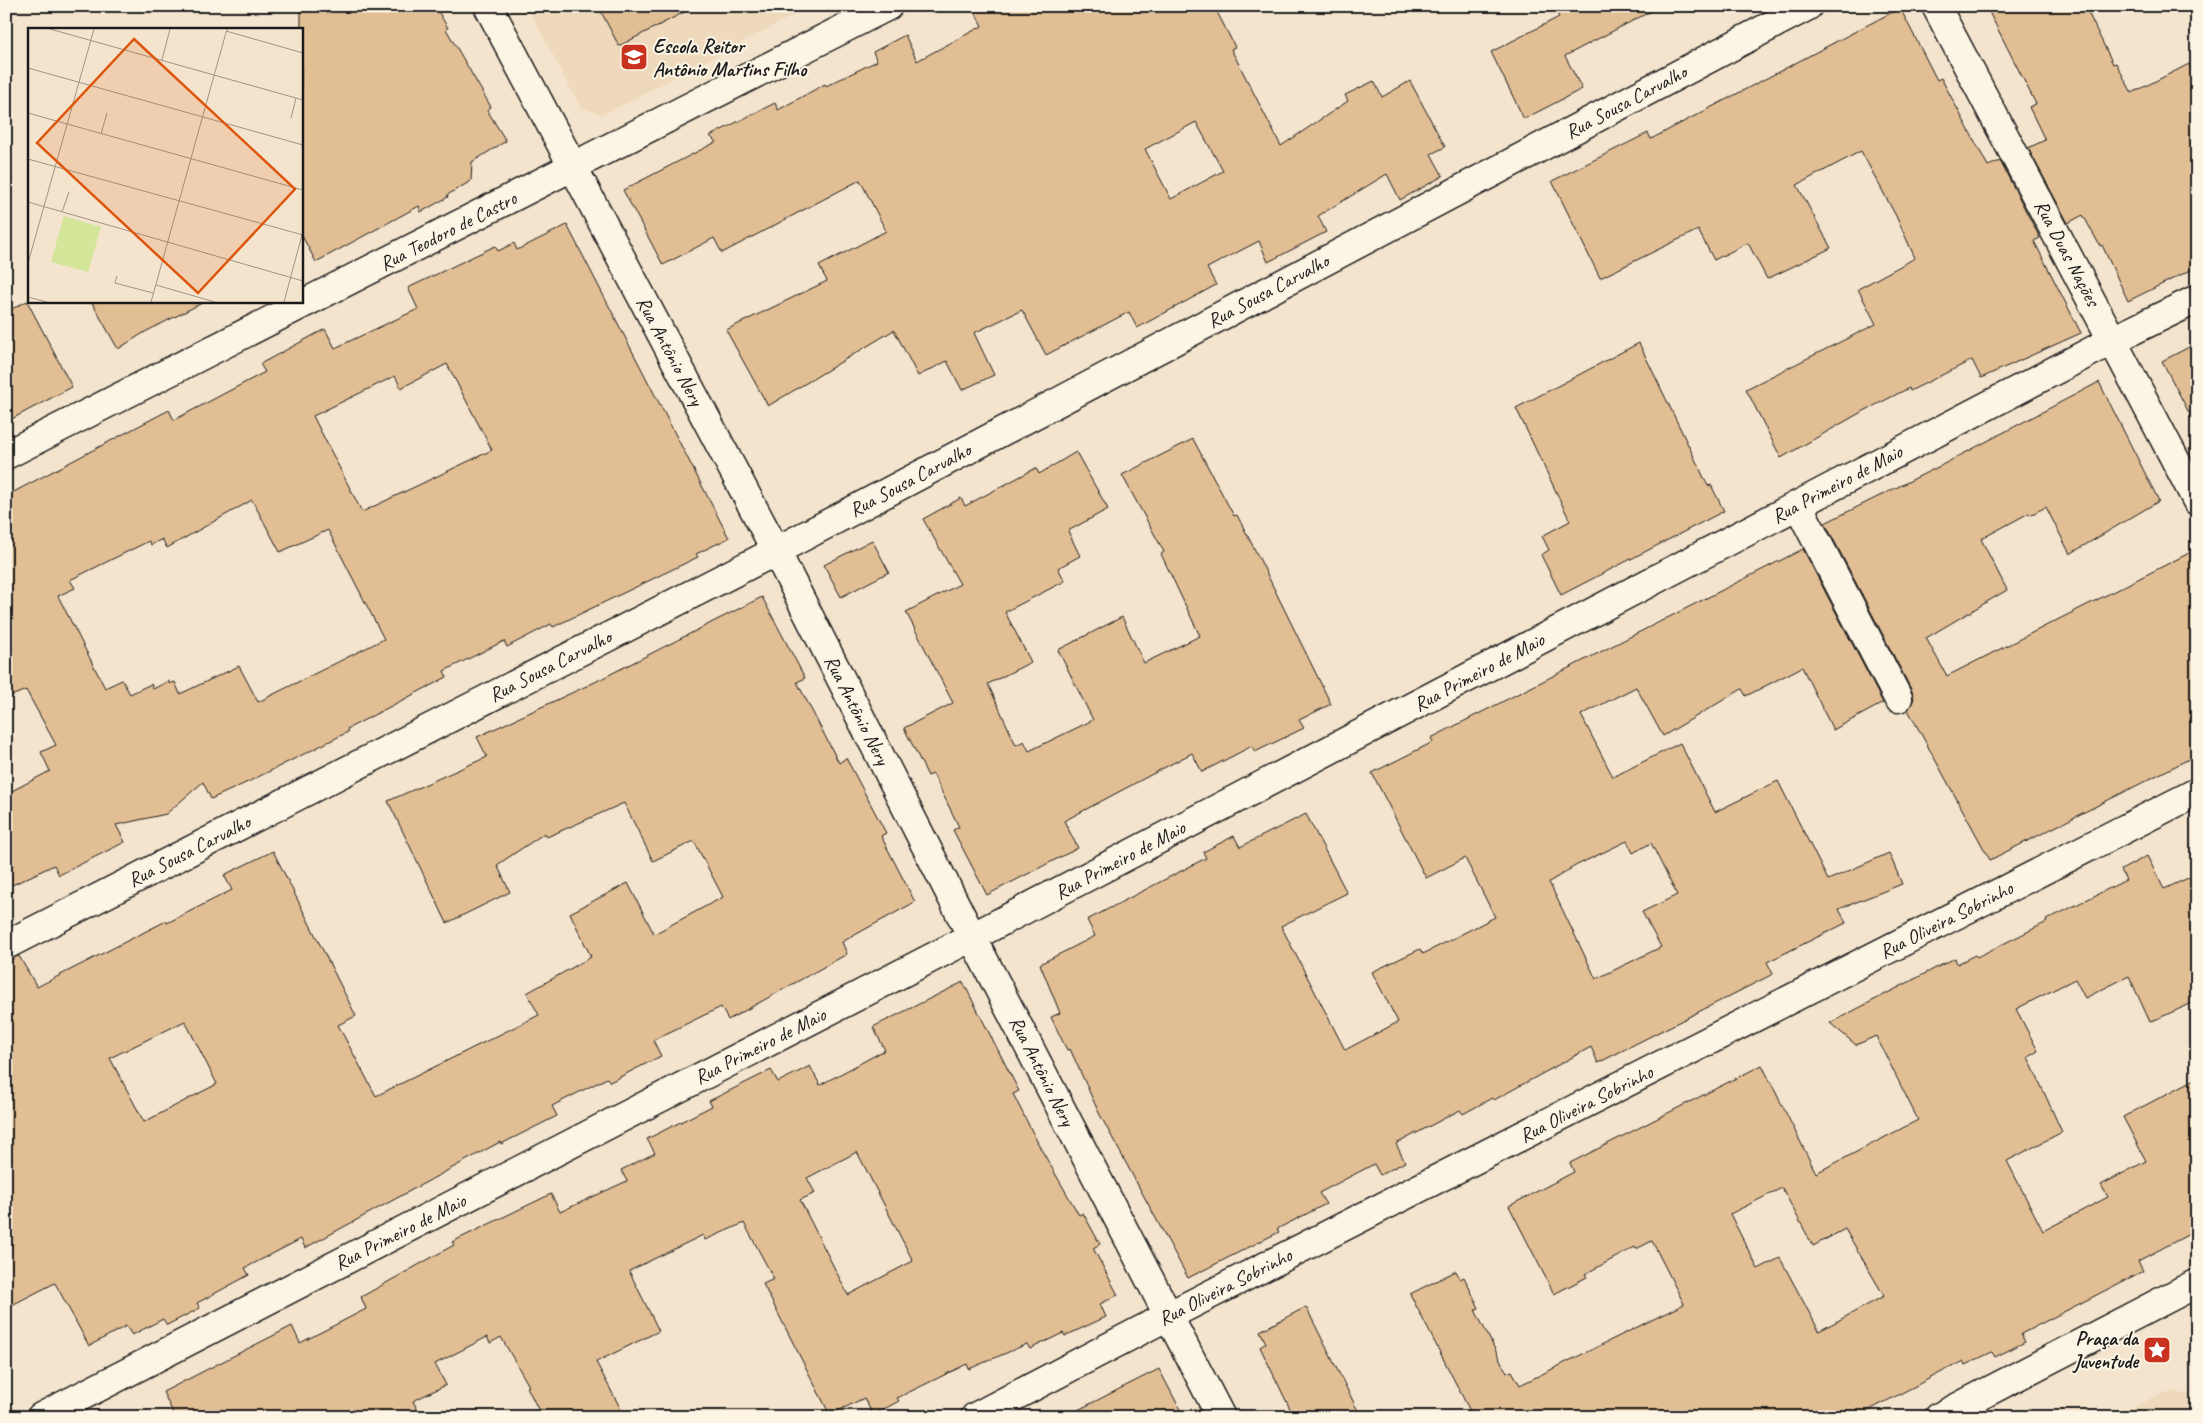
<svg xmlns="http://www.w3.org/2000/svg" width="2203" height="1423" viewBox="0 0 2203 1423" font-family="Caveat,sans-serif">
<rect width="100%" height="100%" fill="#f4e4cd"/>
<filter id="ink" filterUnits="userSpaceOnUse"><feTurbulence type="fractalNoise" baseFrequency=".02" numOctaves="2"/><feDisplacementMap in="SourceGraphic" scale="10" xChannelSelector="R" yChannelSelector="G"/><feConvolveMatrix kernelMatrix="1 2 1 2 8 2 1 2 1" color-interpolation-filters="sRGB"/></filter>
<g filter="url(#ink)">
<g fill="#efd9bc">
<polygon points="527,6 811,6 603,115 580,107"/>
<polygon points="2176,1392 2190,1395 2197,1400 2197,1417 2115,1417 2161,1393"/>
</g>
<g fill="#e2be94" stroke="#1c1c1c" fill-rule="evenodd">
<polygon points="301,6 435,6 448,28 446,29 491,107 487,110 506,141 472,162 471,181 447,195 448,197 421,212 419,206 316,262 301,234"/>
<polygon points="598,6 696,6 619,46"/>
<path d="M 972,6 L 1214,6 L 1235,47 L 1231,49 L 1281,146 L 1348,101 L 1345,95 L 1374,81 L 1382,97 L 1410,81 L 1445,147 L 1431,154 L 1443,176 L 1400,200 L 1387,174 L 1318,216 L 1326,232 L 1268,262 L 1259,241 L 1207,268 L 1216,285 L 1137,328 L 1129,312 L 1046,355 L 1022,310 L 974,333 L 994,375 L 962,390 L 947,361 L 918,376 L 894,330 L 768,406 L 726,330 L 827,281 L 819,266 L 886,231 L 860,180 L 722,253 L 714,238 L 663,265 L 623,190 L 716,142 L 710,136 L 743,119 L 775,103 L 778,110 L 825,84 L 826,86 L 877,61 L 873,52 L 905,35 L 917,61 L 982,26 ZM 1196,122 L 1223,171 L 1171,199 L 1145,149 Z"/>
<polygon points="1553,6 1661,6 1565,56 1582,89 1524,119 1491,52 1559,17"/>
<polygon points="1986,6 2085,6 2113,64 2116,63 2132,93 2189,64 2197,80 2197,267 2128,301 2102,245 2100,246 2083,215 2068,223 2028,148 2045,140 2029,107 2036,104"/>
<polygon points="1900,8 1937,80 1941,78 1988,166 2000,161 2040,238 2034,241 2081,333 1981,378 1972,360 1910,391 1909,388 1858,414 1781,458 1746,389 1876,324 1858,289 1915,258 1896,216 1861,151 1797,185 1831,248 1767,279 1748,243 1714,260 1698,230 1600,278 1552,181 1648,133 1651,139"/>
<path d="M 567,225 L 729,538 L 696,554 L 698,557 L 553,627 L 551,624 L 507,647 L 504,641 L 444,671 L 447,677 L 347,729 L 348,732 L 250,781 L 211,799 L 203,782 L 166,814 L 116,825 L 125,842 L 59,875 L 54,865 L 6,888 L 6,794 L 50,771 L 41,752 L 56,745 L 26,690 L 6,698 L 6,496 L 169,410 L 174,420 L 265,372 L 260,364 L 325,329 L 335,348 L 418,309 L 408,288 L 495,246 L 498,251 L 514,243 L 517,250 ZM 447,364 L 492,450 L 362,512 L 313,416 L 395,376 L 401,388 ZM 252,500 L 280,552 L 328,530 L 384,639 L 258,702 L 239,666 L 180,694 L 175,682 L 169,684 L 169,681 L 153,689 L 151,684 L 130,694 L 122,680 L 105,688 L 58,596 L 75,588 L 70,580 L 149,541 L 151,545 L 162,539 L 167,548 Z"/>
<polygon points="27,301 72,387 6,422 6,312"/>
<polygon points="91,301 206,301 145,332 118,349"/>
<polygon points="1639,343 1708,486 1711,485 1724,511 1561,595 1541,555 1549,550 1542,536 1570,521 1516,408"/>
<polygon points="2197,343 2197,428 2162,361"/>
<polygon points="2099,382 2159,501 2070,554 2046,507 2030,515 2029,513 1981,539 2007,590 1926,638 1947,676 2197,549 2197,755 1990,860 1908,710 1914,699 1912,691 1825,523 1942,465"/>
<polygon points="1193,439 1234,516 1237,515 1258,556 1331,704 1299,720 1304,728 1255,752 1252,746 1202,772 1192,753 1064,821 1078,848 987,895 953,830 959,827 933,774 928,776 904,728 953,703 906,612 960,584 923,519 961,498 965,506 1036,468 1039,474 1076,452 1108,509 1068,531 1080,556 1058,568 1065,581 1005,612 1031,662 988,684 1016,745 1024,741 1029,751 1093,720 1058,650 1122,617 1144,663 1200,636 1161,554 1164,552 1122,475"/>
<polygon points="872,540 889,572 841,597 824,565"/>
<path d="M 1803,549 L 1883,703 L 1833,730 L 1802,667 L 1746,696 L 1742,689 L 1663,736 L 1636,687 L 1581,715 L 1613,777 L 1680,743 L 1715,812 L 1778,781 L 1828,880 L 1889,853 L 1902,884 L 1839,909 L 1846,923 L 1767,962 L 1773,974 L 1598,1063 L 1591,1047 L 1494,1100 L 1492,1098 L 1463,1114 L 1460,1110 L 1396,1144 L 1405,1162 L 1380,1175 L 1374,1164 L 1319,1193 L 1326,1204 L 1277,1229 L 1279,1232 L 1188,1278 L 1099,1113 L 1070,1049 L 1067,1050 L 1060,1036 L 1051,1017 L 1060,1013 L 1040,964 L 1095,936 L 1087,920 L 1206,858 L 1203,852 L 1234,836 L 1240,847 L 1306,814 L 1347,893 L 1281,926 L 1345,1050 L 1398,1022 L 1372,972 L 1420,949 L 1423,954 L 1495,917 L 1465,858 L 1426,878 L 1372,773 L 1433,742 L 1431,738 ZM 1627,841 L 1633,853 L 1651,843 L 1677,895 L 1642,912 L 1661,947 L 1596,979 L 1549,882 L 1577,865 Z"/>
<path d="M 762,597 L 805,678 L 797,682 L 839,763 L 846,758 L 886,833 L 881,836 L 915,902 L 842,942 L 847,954 L 728,1020 L 721,1007 L 653,1040 L 661,1056 L 610,1082 L 607,1078 L 552,1106 L 557,1116 L 501,1144 L 500,1142 L 305,1248 L 301,1239 L 245,1268 L 249,1275 L 197,1303 L 200,1308 L 167,1325 L 163,1319 L 132,1335 L 126,1326 L 89,1346 L 55,1283 L 6,1308 L 6,960 L 19,956 L 37,987 L 166,921 L 167,923 L 232,890 L 224,875 L 273,851 L 356,1016 L 338,1025 L 376,1096 L 539,1015 L 527,993 L 591,957 L 570,913 L 628,883 L 654,934 L 723,897 L 694,841 L 653,861 L 624,803 L 547,837 L 545,833 L 497,865 L 510,892 L 447,923 L 388,801 L 487,757 L 477,737 L 595,682 ZM 185,1021 L 217,1084 L 144,1122 L 110,1058 Z"/>
<path d="M 2147,856 L 2164,889 L 2197,874 L 2197,1001 L 2150,1022 L 2129,976 L 2085,998 L 2075,979 L 2016,1009 L 2038,1051 L 2028,1057 L 2062,1132 L 2007,1161 L 2043,1231 L 2108,1197 L 2101,1185 L 2146,1161 L 2123,1117 L 2197,1078 L 2197,1230 L 2138,1261 L 2143,1271 L 2021,1334 L 2025,1342 L 1995,1357 L 1992,1352 L 1965,1365 L 1963,1361 L 1856,1417 L 1458,1417 L 1470,1411 L 1410,1294 L 1456,1271 L 1460,1279 L 1464,1277 L 1479,1308 L 1475,1310 L 1507,1373 L 1512,1371 L 1520,1385 L 1684,1304 L 1652,1241 L 1636,1249 L 1635,1247 L 1585,1274 L 1587,1277 L 1554,1294 L 1509,1206 L 1574,1172 L 1570,1163 L 1762,1065 L 1816,1173 L 1918,1120 L 1876,1036 L 1856,1045 L 1830,1023 L 1955,958 L 1957,964 L 1975,955 L 1977,957 L 2047,922 L 2046,920 L 2126,880 L 2121,870 ZM 1782,1188 L 1813,1246 L 1845,1229 L 1884,1296 L 1819,1331 L 1780,1258 L 1758,1269 L 1730,1214 Z"/>
<path d="M 963,982 L 1019,1091 L 1013,1094 L 1041,1149 L 1079,1215 L 1083,1213 L 1100,1244 L 1093,1248 L 1118,1295 L 1100,1304 L 1106,1317 L 1065,1336 L 1063,1333 L 1030,1349 L 1027,1344 L 969,1369 L 967,1364 L 897,1398 L 899,1401 L 873,1415 L 864,1398 L 830,1415 L 763,1284 L 774,1279 L 744,1223 L 705,1240 L 703,1235 L 629,1271 L 659,1331 L 596,1362 L 625,1417 L 542,1417 L 527,1387 L 529,1386 L 501,1337 L 490,1343 L 487,1337 L 435,1364 L 446,1385 L 413,1401 L 421,1417 L 175,1417 L 163,1392 L 292,1326 L 300,1343 L 366,1309 L 361,1297 L 454,1245 L 452,1242 L 551,1194 L 560,1212 L 627,1181 L 621,1170 L 655,1153 L 647,1139 L 712,1106 L 709,1101 L 771,1070 L 778,1082 L 810,1066 L 820,1085 L 885,1050 L 873,1027 ZM 857,1152 L 913,1261 L 848,1295 L 800,1200 L 815,1193 L 807,1178 Z"/>
<polygon points="1306,1307 1361,1417 1294,1417 1260,1347 1266,1343 1260,1331"/>
<polygon points="1159,1369 1184,1417 1064,1417"/>
</g>
<g fill="none" stroke-linecap="round" stroke-linejoin="round">
<defs>
<g id="minor">
<polyline points="488,6 776,551 972,937 1221,1417"/>
<polyline points="1936,6 2197,501"/>
<polyline points="6,455 888,6"/>
<polyline points="1798,505 1898,698"/>
<polyline points="6,945 776,551 1808,6"/>
<polyline points="41,1417 972,937 2113,340 2197,299"/>
<polyline points="975,1417 1168,1316 2197,792"/>
<polyline points="1939,1417 2197,1283"/>
</g>
</defs>
<use href="#minor" stroke="#1c1c1c" stroke-width="31"/>
<use href="#minor" stroke="#fcf5e5" stroke-width="28"/>
</g>
</g>
<defs>
<symbol id="school-square" viewBox="-11 -11 22 22"><rect x="-9" y="-9" width="18" height="18" rx="4" fill="#c8321e" stroke="#fcf5e5"/><path d="M0-5L7-2L0 1L-7-2ZM-4 1L0 2.5L4 1V4Q0 6-4 4Z" fill="#fff"/></symbol>
<symbol id="sight-square" viewBox="-11 -11 22 22"><rect x="-9" y="-9" width="18" height="18" rx="4" fill="#c8321e" stroke="#fcf5e5"/><path d="M0-6L1.8-2.2L6-1.7L2.9 1.2L3.7 5.4L0 3.3L-3.7 5.4L-2.9 1.2L-6-1.7L-1.8-2.2Z" fill="#fff"/></symbol>
</defs>
<g fill-rule="evenodd">
<use href="#school-square" x="618" y="41" width="32" height="32"/>
<use href="#sight-square" x="2141" y="1334" width="32" height="32"/>
</g>
<g text-anchor="middle" dominant-baseline="central" stroke-width="4" stroke-linejoin="round" paint-order="stroke">
<g font-size="20" font-weight="bold" fill="#1c1c1c" stroke="#fcf5e5" text-anchor="start">
<text x="653" y="46">Escola Reitor<tspan x="653" dy="23">Antônio Martins Filho</tspan></text>
<text x="2138" y="1338" text-anchor="end">Praça da<tspan x="2138" dy="23">Juventude</tspan></text>
</g>
<g font-size="20" fill="#1c1c1c" stroke="#fcf5e5">
<text transform="translate(1626 102) rotate(-28)">Rua Sousa Carvalho</text>
<text transform="translate(448 231) rotate(-27)">Rua Teodoro de Castro</text>
<text transform="translate(2067 253) rotate(62)">Rua Duas Nações</text>
<text transform="translate(1268 291) rotate(-28)">Rua Sousa Carvalho</text>
<text transform="translate(670 351) rotate(62)">Rua Antônio Nery</text>
<text transform="translate(910 480) rotate(-28)">Rua Sousa Carvalho</text>
<text transform="translate(1837 484) rotate(-28)">Rua Primeiro de Maio</text>
<text transform="translate(550 666) rotate(-27)">Rua Sousa Carvalho</text>
<text transform="translate(1479 672) rotate(-28)">Rua Primeiro de Maio</text>
<text transform="translate(857 710) rotate(63)">Rua Antônio Nery</text>
<text transform="translate(189 851) rotate(-27)">Rua Sousa Carvalho</text>
<text transform="translate(1120 860) rotate(-28)">Rua Primeiro de Maio</text>
<text transform="translate(1946 920) rotate(-27)">Rua Oliveira Sobrinho</text>
<text transform="translate(760 1046) rotate(-27)">Rua Primeiro de Maio</text>
<text transform="translate(1042 1071) rotate(63)">Rua Antônio Nery</text>
<text transform="translate(1586 1104) rotate(-27)">Rua Oliveira Sobrinho</text>
<text transform="translate(400 1232) rotate(-27)">Rua Primeiro de Maio</text>
<text transform="translate(1225 1287) rotate(-27)">Rua Oliveira Sobrinho</text>
</g>
</g>
<g transform="translate(28 28)">
<rect width="275" height="275" fill="#f4e4cd"/>
<path d="M 36,188 L 73,199 L 60,244 L 23,234 Z" fill="#d3e69a"/>
<path fill="none" stroke="#9e9486" stroke-width="1" d="M 22,1 L 275,72M 198,3 L 275,25M 134,32 L 142,1M 0,40 L 275,117M 0,85 L 275,162M 263,90 L 268,70M 73,106 L 79,85M 0,131 L 275,207M 0,174 L 275,253M 34,184 L 41,164M 0,235 L 66,1M 89,248 L 87,255 L 125,265M 128,257 L 187,274M 0,269 L 19,274M 123,274 L 199,1M 256,274 L 275,203"/>
<path fill="#de560d" fill-opacity="0.15" stroke="#de560d" stroke-width="2.5" d="M 106,11 L 267,161 L 170,265 L 9,115 Z"/>
<rect width="275" height="275" fill="none" stroke="#1c1c1c" stroke-width="2.5"/>
</g>
<rect width="2203" height="1423" fill="none" stroke="#fcf5e5" stroke-width="25"/>
<rect x="12" y="12" width="2178" height="1398" fill="none" stroke="#1c1c1c" stroke-width="2" filter="url(#ink)"/>
</svg>
